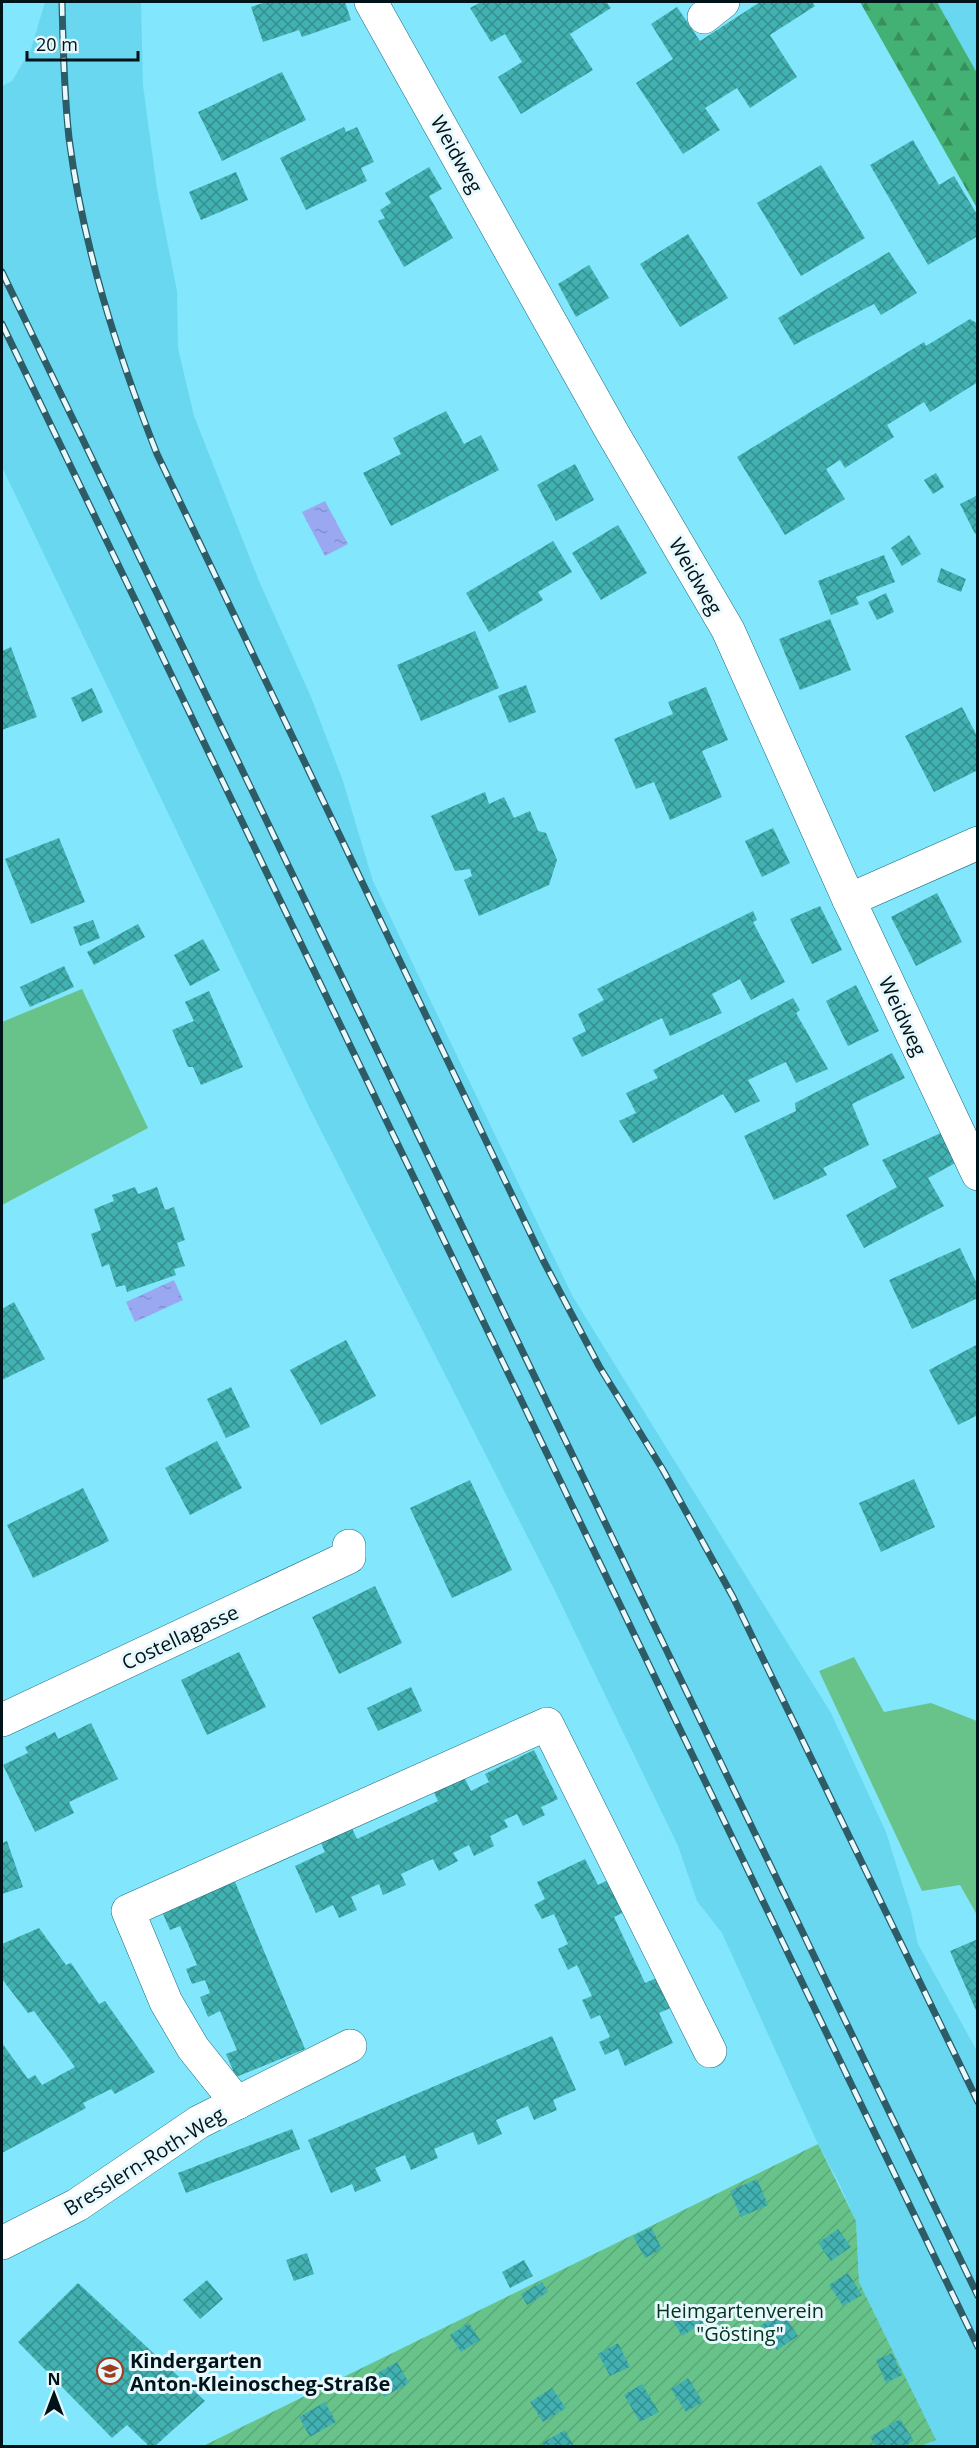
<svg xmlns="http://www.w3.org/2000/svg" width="979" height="2448" viewBox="0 0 979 2448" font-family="'Open Sans',sans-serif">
<defs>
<pattern id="forest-firs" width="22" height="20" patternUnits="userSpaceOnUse" patternTransform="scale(1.5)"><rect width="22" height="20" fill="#43b173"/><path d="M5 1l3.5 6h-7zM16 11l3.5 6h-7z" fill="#368f5d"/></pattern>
<pattern id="garden-furrows" width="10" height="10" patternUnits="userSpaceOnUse" patternTransform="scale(1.5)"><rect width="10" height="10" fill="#68c38b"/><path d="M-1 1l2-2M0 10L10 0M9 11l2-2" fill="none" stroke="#58a777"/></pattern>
<pattern id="water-ripples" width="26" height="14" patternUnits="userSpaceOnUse" patternTransform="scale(1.5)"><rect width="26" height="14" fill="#9aa8f2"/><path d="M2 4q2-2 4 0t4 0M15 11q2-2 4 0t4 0" fill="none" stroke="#8390cf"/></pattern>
<pattern id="building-cross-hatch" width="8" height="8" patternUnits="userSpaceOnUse" patternTransform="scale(1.5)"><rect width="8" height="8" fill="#42b1b1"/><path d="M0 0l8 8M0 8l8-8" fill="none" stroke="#358f8f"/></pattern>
</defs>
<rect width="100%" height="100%" fill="#82e6fd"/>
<g fill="#6ad7f0">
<polygon points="45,2 141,2 143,85 157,189 177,291 178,348 194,416 259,581 311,697 343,781 373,881 573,1297 831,1713 886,1832 911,1912 918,1944 977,2051 977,2446 921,2446 935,2440 859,2282 856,2221 839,2183 818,2144 722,1933 697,1901 678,1846 554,1589 311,1111 2,467 2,86 12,81 31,49"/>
<polygon points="937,2 977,2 977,73"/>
</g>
<g fill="#68c38b">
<polygon points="82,989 148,1128 2,1205 2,1022"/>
<polygon points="854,1657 884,1712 931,1703 977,1721 977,1915 960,1885 922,1891 819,1671"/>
</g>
<polygon fill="url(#forest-firs)" points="860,2 937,2 977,73 977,208"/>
<polygon fill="url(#garden-furrows)" points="818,2144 856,2221 859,2282 936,2440 921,2446 203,2446"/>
<g fill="url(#water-ripples)">
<polygon points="325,501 348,544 325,556 302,512"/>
<polygon points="174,1280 183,1300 135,1322 126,1302"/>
</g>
<g fill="url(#building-cross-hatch)">
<polygon points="266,2 345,2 351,20 302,37 299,30 263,42 251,7"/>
<polygon points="481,2 606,2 611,8 570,34 593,70 521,114 498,77 522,62 505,34 491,42 470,8"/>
<polygon points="760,2 812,2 815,6 770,35 797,77 750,108 737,88 705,108 720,130 683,154 636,83 673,59 651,24 677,7 700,41"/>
<polygon points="282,72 306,120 222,161 198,112"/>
<polygon points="344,127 346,132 357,127 374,162 361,168 367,181 306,210 280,158"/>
<polygon points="913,140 939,185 954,176 978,216 978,236 928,265 870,165"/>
<polygon points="821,165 865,238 801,276 757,203"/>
<polygon points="429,167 442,189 429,196 453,238 404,267 378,221 385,218 380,210 391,203 385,193"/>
<polygon points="236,172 248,200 201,220 189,192"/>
<polygon points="688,234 728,298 680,327 640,264"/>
<polygon points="889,252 917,293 881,315 874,304 794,345 778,318"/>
<polygon points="589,265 609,298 576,317 558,284"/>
<polygon points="970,319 978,324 978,382 930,412 924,402 887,425 894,437 845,468 840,460 826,469 845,499 785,535 737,457 924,342 926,346"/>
<polygon points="446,411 464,444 481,435 499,470 391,526 363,473 401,454 393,438"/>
<polygon points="575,464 594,500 556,521 537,485"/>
<polygon points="936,473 944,487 933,494 924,480"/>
<polygon points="978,495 978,532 975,534 960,504"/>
<polygon points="618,525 647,573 601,600 572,553"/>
<polygon points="909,535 921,554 902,566 891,548"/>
<polygon points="553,541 572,572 538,592 543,600 489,632 466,593"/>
<polygon points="884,555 895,582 856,597 859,604 831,615 818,581"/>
<polygon points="941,568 966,579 961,592 937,582"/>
<polygon points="886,593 894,612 877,620 868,602"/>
<polygon points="830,619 851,670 800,690 779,639"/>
<polygon points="475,631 499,688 421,721 397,665"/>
<polygon points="11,647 37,717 2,730 2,651"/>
<polygon points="526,685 536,712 509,723 498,696"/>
<polygon points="706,687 728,740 702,751 722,797 670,820 654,782 636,789 614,739 673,714 668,702"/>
<polygon points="92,688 103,712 82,722 71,698"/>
<polygon points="962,707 978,738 978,770 934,792 905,736"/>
<polygon points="485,792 489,804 504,797 514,818 530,811 538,831 546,833 557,860 549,885 479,916 464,880 472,876 470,869 455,871 431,816"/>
<polygon points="773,828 790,863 762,877 745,841"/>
<polygon points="59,838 85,902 31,924 5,859"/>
<polygon points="937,893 962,942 916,966 891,917"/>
<polygon points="820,906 842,950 812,964 790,919"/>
<polygon points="753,911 757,920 753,922 785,982 751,1000 740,979 712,994 722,1013 670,1036 662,1018 582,1057 572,1038 586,1031 578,1014 604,1000 597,989"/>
<polygon points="93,920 100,938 80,946 73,927"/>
<polygon points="138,924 145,937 94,965 87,952"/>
<polygon points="203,939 220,970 190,986 174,955"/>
<polygon points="64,966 74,987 30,1007 20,987"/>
<polygon points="856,985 879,1031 848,1046 826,1001"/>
<polygon points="209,991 243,1067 201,1085 193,1067 188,1067 172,1030 194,1021 185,1002"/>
<polygon points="793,998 800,1010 796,1013 828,1069 796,1083 786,1062 748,1080 760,1101 735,1113 723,1094 633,1143 619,1121 636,1113 626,1093 658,1078 653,1070"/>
<polygon points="892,1053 905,1078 852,1104 869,1145 823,1168 827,1175 774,1200 744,1136 796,1111 795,1103"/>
<polygon points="945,1131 957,1162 928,1178 944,1206 864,1248 846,1215 897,1187 882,1160"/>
<polygon points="135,1187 138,1194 157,1187 165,1210 174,1207 185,1240 177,1243 185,1266 174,1269 176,1275 127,1292 125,1285 116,1287 109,1264 102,1267 91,1234 101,1230 94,1209 114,1201 112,1195"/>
<polygon points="960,1248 978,1286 978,1298 912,1329 889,1280"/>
<polygon points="14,1302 45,1359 2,1380 2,1309"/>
<polygon points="346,1340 376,1396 321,1425 290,1370"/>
<polygon points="978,1344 978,1415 958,1425 929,1370"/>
<polygon points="231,1387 250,1427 226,1438 207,1399"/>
<polygon points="217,1441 242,1488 190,1515 165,1468"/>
<polygon points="914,1479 935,1527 881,1552 859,1503"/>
<polygon points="470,1480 512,1570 452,1598 410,1508"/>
<polygon points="83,1488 109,1541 33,1578 7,1525"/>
<polygon points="375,1586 402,1643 339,1674 312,1617"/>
<polygon points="239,1652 266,1707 207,1735 181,1680"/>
<polygon points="411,1687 422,1711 378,1731 367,1708"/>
<polygon points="91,1723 118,1779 69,1802 74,1813 35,1832 3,1765 28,1753 25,1747 55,1732 58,1739"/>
<polygon points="534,1750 558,1799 541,1807 545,1815 523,1826 517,1814 504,1820 508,1827 490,1836 494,1846 474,1856 469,1845 453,1853 458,1861 439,1871 433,1859 422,1864 401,1874 406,1885 383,1895 379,1884 351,1897 357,1910 339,1918 333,1905 316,1913 295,1866 325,1852 318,1836 349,1822 357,1839 438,1801 431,1786 461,1771 471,1791 489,1782 485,1774"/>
<polygon points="7,1841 23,1887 2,1894 2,1843"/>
<polygon points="585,1859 598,1885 612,1878 628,1910 614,1917 645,1983 661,1976 675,2006 659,2013 673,2043 625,2066 618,2049 605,2055 599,2042 610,2037 600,2015 591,2019 582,2000 592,1996 577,1965 568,1970 558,1949 568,1944 554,1914 542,1919 534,1905 545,1899 537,1882"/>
<polygon points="233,1877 305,2049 236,2077 226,2054 237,2050 220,2011 208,2017 200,1997 210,1993 205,1980 192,1984 186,1969 197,1965 180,1926 170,1930 160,1907"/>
<polygon points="39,1928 66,1965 71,1963 99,2004 105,2001 155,2072 115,2094 111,2089 83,2103 86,2108 2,2153 2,2043 28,2079 35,2075 42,2085 75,2067 34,2011 28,2013 2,1979 2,1944"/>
<polygon points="978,1939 978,2015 950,1951"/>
<polygon points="552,2036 576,2090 553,2100 557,2110 534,2120 528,2106 496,2120 502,2134 478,2145 473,2132 434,2149 438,2158 411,2170 405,2155 375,2168 381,2181 355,2192 352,2184 331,2193 308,2140"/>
<polygon points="292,2129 300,2149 186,2193 178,2173"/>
<polygon points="757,2179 768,2205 741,2217 730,2191"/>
<polygon points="651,2227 662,2249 645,2258 633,2236"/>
<polygon points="838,2229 851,2247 831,2261 818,2243"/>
<polygon points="307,2253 314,2274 294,2281 286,2260"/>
<polygon points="524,2260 533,2276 510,2288 502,2272"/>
<polygon points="848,2273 862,2295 843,2306 829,2285"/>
<polygon points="207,2280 223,2299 200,2319 183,2300"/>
<polygon points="542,2282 548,2292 527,2305 521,2294"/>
<polygon points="78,2283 205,2401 155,2446 149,2446 127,2425 112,2438 18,2342"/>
<polygon points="691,2303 703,2323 682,2336 669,2315"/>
<polygon points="727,2305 733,2316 716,2325 711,2313"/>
<polygon points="782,2312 798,2336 777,2350 760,2326"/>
<polygon points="469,2323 480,2340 461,2352 450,2335"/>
<polygon points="618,2343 630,2367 610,2376 598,2354"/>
<polygon points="892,2353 902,2375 886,2383 876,2360"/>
<polygon points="397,2362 409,2383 384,2397 372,2376"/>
<polygon points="688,2378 703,2402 686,2412 671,2389"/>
<polygon points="642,2384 659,2412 640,2422 624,2395"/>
<polygon points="552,2388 566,2408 543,2422 530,2402"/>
<polygon points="325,2402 336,2422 310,2437 299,2417"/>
<polygon points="900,2419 914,2441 905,2446 876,2446 870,2437"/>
<polygon points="565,2430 574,2446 544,2446 542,2443"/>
</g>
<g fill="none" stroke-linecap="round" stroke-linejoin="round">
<defs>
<g id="minor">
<polyline points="371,2 612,432 728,630 849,900 978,1174"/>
<polyline points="704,17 723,2"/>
<polyline points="849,900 978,843"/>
<polyline points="2,1720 349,1557 349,1546"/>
<polyline points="237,2103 193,2048 166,2002 128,1911 547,1724 710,2051"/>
<polyline points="2,2243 77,2205 199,2122 350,2046"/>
</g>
</defs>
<use href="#minor" stroke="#186b7c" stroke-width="34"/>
<use href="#minor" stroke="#fff" stroke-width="33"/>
<defs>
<g id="rail">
<path d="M 62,2 C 63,47 64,93 69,138 C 83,247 117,352 157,454 L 544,1262 L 599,1366 L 663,1470 L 733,1597 L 978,2102"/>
<polyline points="2,272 978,2296"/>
<polyline points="2,324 978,2347"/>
</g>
</defs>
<use href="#rail" stroke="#2d5c67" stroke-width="7"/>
<use href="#rail" stroke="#e8f9fe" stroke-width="4.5" stroke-dasharray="14" stroke-linecap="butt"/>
</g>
<defs>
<symbol id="school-ring" viewBox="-11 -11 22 22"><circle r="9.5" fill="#e8f9fe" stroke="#a23a1f" stroke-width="1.5"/><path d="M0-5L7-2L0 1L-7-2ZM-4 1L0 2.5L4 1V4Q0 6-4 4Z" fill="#a23a1f"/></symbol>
</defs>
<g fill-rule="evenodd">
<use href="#school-ring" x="95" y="2356" width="30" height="30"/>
</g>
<g text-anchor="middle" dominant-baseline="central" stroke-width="6" stroke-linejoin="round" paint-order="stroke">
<g font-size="20" fill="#001318" stroke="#e8f9fe">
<text transform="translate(457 154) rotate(61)">Weidweg</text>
<text transform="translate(696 576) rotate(60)">Weidweg</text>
<text transform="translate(903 1016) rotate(65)">Weidweg</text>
<text transform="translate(180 1637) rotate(-25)">Costellagasse</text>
<text transform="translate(144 2161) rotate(-32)">Bresslern-Roth-Weg</text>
</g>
<g font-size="20" fill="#03331a" stroke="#e8f9fe">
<text x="740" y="2310">Heimgartenverein<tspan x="740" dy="23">"Gösting"</tspan></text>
</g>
<g font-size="20" font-weight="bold" fill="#001318" stroke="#e8f9fe" text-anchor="start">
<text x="130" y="2360">Kindergarten<tspan x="130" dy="23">Anton-Kleinoscheg-Straße</tspan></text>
</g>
</g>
<rect width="979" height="2448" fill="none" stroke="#001318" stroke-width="6"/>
<g transform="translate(54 2394)" stroke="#e8f9fe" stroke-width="4.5" paint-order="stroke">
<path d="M0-4.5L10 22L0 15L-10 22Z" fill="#001318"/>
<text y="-9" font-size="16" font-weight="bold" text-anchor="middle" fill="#001318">N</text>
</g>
<path d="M27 51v9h111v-9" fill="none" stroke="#001318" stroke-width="3"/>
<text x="36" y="51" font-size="18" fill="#001318" stroke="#e8f9fe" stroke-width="4.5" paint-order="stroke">20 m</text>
</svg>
